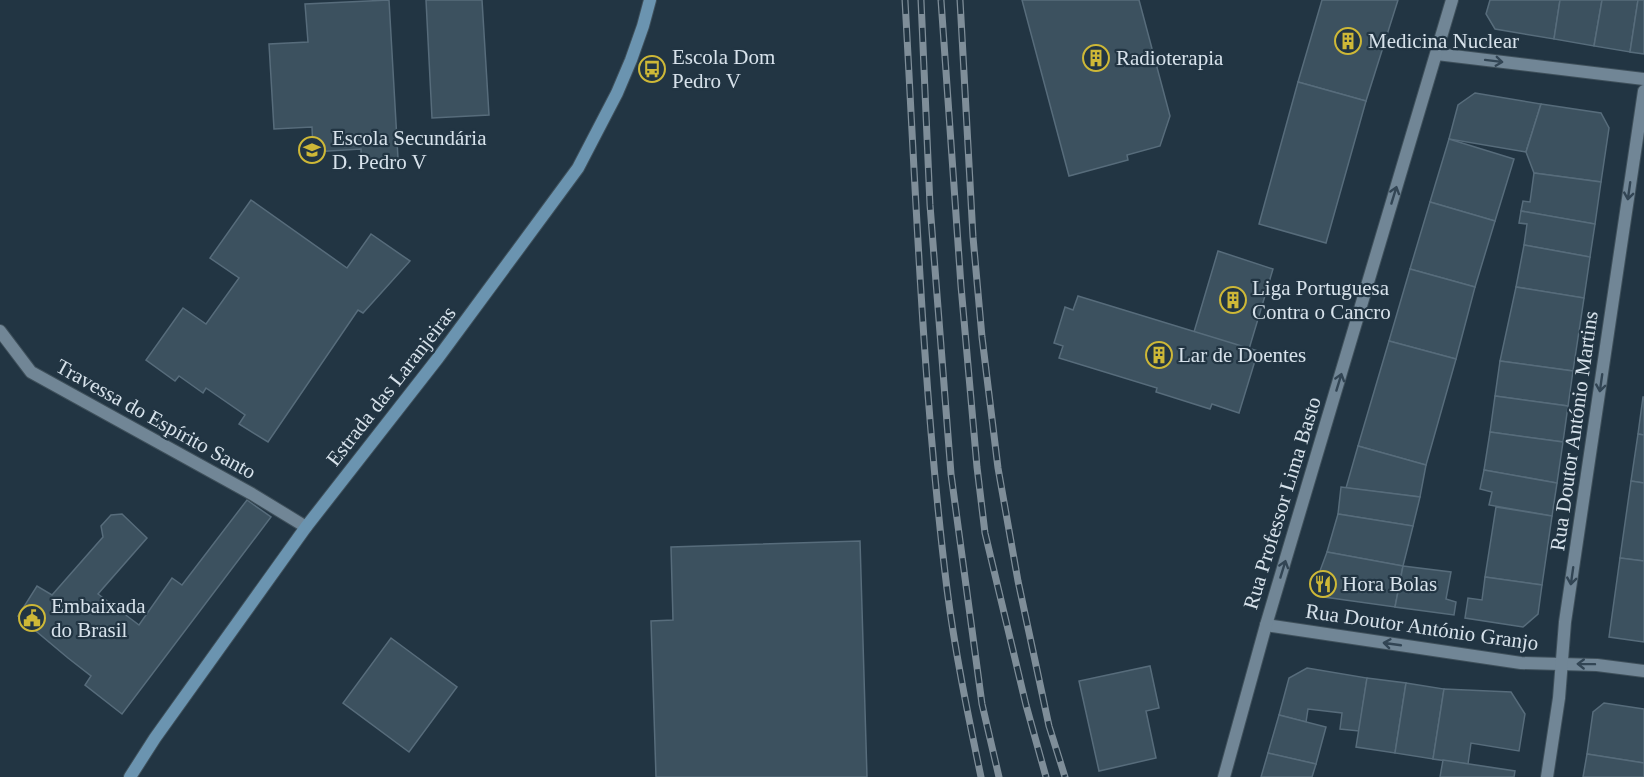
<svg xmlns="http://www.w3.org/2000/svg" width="1644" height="777" viewBox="0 0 1644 777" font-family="'Times New Roman',serif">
<rect width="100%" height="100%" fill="#223543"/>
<g fill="#3c515f" stroke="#576c7b" stroke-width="1.5">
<polygon points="389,0 398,158 361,161 361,149 313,152 312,127 274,129 269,44 308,42 305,4"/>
<polygon points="426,0 482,0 489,115 432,118"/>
<polygon points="1022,0 1139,0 1170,116 1160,146 1127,155 1128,160 1069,176"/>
<polygon points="1322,0 1398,0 1366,101 1298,82"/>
<polygon points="1490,0 1560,0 1554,39 1495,29 1486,14"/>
<polygon points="1560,0 1602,0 1594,46 1554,39"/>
<polygon points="1602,0 1638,0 1630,52 1594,46"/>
<polygon points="1638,0 1644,0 1644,54 1630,52"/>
<polygon points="1298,82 1366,101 1326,243 1259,224"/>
<polygon points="1475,93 1541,104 1526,152 1449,139 1458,105"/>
<polygon points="1541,104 1601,113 1609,128 1601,182 1534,173 1526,152"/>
<polygon points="1449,139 1514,159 1495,221 1430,202"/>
<polygon points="1534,173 1601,182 1595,224 1521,211 1523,201 1530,202"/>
<polygon points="251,200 347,268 371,234 410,261 363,313 358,310 268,442 239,424 245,415 206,388 203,393 179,376 175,381 146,360 183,308 206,324 239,278 210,258"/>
<polygon points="1430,202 1495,221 1475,287 1410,269"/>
<polygon points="1521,211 1595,224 1590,257 1524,245 1527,224 1519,223"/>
<polygon points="1524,245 1590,257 1584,298 1516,287"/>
<polygon points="1218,251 1273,269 1249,349 1194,332"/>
<polygon points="1410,269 1475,287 1456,359 1389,341"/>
<polygon points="1516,287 1584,298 1573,371 1500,361"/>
<polygon points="1078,296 1258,351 1239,413 1212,404 1210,409 1156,392 1157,388 1059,358 1063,346 1054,343 1065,307 1073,310"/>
<polygon points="1389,341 1456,359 1426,465 1358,446"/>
<polygon points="1500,361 1573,371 1568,406 1495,396"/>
<polygon points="1495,396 1568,406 1563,442 1490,432"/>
<polygon points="1643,397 1644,397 1644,435 1638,434"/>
<polygon points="1490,432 1563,442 1557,483 1484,470"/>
<polygon points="1638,434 1644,435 1644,483 1631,481"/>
<polygon points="1358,446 1426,465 1420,497 1346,488"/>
<polygon points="1484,470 1557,483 1552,516 1489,505 1492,492 1480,489"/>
<polygon points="1631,481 1644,483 1644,561 1620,558"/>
<polygon points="1341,487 1420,497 1413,526 1338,514"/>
<polygon points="247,500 271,517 122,714 85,685 91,676 68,658 18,616 37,586 52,595 103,537 101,526 111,515 122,514 147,538 98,594 139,625 172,578 182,585"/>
<polygon points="1496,507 1552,516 1542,585 1485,577"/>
<polygon points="1338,514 1413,526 1403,566 1327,552"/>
<polygon points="860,541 867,777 656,777 651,621 673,620 671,547"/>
<polygon points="1327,552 1403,566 1395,607 1324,597 1317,579"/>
<polygon points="1620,558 1644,561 1644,642 1609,637"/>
<polygon points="1403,566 1451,572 1446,599 1456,602 1454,615 1395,607"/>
<polygon points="1485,577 1542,585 1538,614 1523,627 1465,618 1468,598 1482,600"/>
<polygon points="391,638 457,687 409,752 343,703"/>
<polygon points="1150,666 1159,708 1146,711 1156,758 1099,771 1079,681"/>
<polygon points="1307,668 1367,678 1359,731 1340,729 1342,713 1308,709 1306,722 1279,715 1289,678"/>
<polygon points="1367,678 1406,683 1395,753 1356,747"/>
<polygon points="1406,683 1444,689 1433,759 1395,753"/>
<polygon points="1444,689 1511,692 1525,714 1519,751 1471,743 1468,764 1433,759"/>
<polygon points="1604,703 1644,709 1644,763 1587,754 1593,712"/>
<polygon points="1279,715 1326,727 1316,764 1268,753"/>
<polygon points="1268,753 1316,764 1312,777 1261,777"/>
<polygon points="1587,754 1644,763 1644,777 1583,777"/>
<polygon points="1443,760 1515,771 1514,777 1440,777"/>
</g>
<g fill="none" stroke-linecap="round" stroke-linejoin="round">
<defs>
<g id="street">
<polyline points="1437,54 1644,79"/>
<polyline points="0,331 31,372 252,494 306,527"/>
<polyline points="1266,625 1521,663 1597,665 1644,671"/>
<polyline points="1224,777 1266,625 1452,0"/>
<polyline points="1547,777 1559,698 1565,622 1644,91"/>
</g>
<polyline id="secondary" points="130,777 155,738 306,527 438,358 578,168 617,93 631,60 643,26 650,0"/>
</defs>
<use href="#street" stroke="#3f505b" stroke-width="14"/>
<use href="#secondary" stroke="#3f505b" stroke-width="14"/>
<use href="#street" stroke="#718696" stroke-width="12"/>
<use href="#secondary" stroke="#6b94b0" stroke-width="12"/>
<defs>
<g id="rail">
<path d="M 905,0 C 916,196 923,394 947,589 C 955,652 968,715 981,777"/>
<polyline points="921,0 930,205 951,474 982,704 999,777"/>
<polyline points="941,0 961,286 977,467 985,533 1026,705 1046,777"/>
<polyline points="960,0 973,237 982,337 998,468 1018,581 1049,726 1065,777"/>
</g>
</defs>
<use href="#rail" stroke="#7f8e99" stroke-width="7"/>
<use href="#rail" stroke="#223543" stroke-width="4.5" stroke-dasharray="14" stroke-linecap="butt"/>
</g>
<defs><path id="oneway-shaft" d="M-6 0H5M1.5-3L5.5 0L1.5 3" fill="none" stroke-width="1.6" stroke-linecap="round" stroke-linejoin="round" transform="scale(1.5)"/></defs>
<g stroke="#324554">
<use href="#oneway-shaft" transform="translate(1494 61) rotate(7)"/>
<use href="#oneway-shaft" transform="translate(1629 191) rotate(98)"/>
<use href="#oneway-shaft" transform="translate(1394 195) rotate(-73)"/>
<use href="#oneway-shaft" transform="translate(1339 382) rotate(-73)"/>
<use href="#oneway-shaft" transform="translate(1601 383) rotate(98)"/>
<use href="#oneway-shaft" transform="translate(1283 569) rotate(-73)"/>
<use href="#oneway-shaft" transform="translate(1572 576) rotate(98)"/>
<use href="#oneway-shaft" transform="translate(1392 644) rotate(-172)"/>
<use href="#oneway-shaft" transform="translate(1586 664) rotate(-179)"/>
</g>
<defs>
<symbol id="building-ring" viewBox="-11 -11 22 22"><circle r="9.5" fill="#223543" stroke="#ceb837" stroke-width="1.5"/><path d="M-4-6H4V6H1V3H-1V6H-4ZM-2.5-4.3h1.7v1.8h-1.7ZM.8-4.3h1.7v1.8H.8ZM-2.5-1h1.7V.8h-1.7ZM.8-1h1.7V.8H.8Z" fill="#ceb837"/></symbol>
<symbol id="bus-ring" viewBox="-11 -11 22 22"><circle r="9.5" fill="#223543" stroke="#ceb837" stroke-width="1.5"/><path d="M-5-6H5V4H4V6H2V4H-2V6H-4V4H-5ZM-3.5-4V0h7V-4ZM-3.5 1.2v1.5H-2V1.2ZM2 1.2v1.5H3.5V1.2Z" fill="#ceb837"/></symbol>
<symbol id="school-ring" viewBox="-11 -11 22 22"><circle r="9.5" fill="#223543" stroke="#ceb837" stroke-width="1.5"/><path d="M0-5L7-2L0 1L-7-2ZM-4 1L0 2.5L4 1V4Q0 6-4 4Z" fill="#ceb837"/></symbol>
<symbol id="restaurant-ring" viewBox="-11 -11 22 22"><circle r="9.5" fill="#223543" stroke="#ceb837" stroke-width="1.5"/><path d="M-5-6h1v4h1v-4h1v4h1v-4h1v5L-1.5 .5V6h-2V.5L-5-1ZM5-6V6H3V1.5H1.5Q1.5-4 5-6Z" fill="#ceb837"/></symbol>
<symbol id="civic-ring" viewBox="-11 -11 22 22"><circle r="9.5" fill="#223543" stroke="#ceb837" stroke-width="1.5"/><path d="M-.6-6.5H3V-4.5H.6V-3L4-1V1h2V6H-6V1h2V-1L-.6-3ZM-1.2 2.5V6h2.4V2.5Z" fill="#ceb837"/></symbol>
</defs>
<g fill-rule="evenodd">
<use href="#building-ring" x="1333" y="26" width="30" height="30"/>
<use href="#building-ring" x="1081" y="43" width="30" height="30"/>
<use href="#bus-ring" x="637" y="54" width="30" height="30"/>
<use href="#school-ring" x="297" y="135" width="30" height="30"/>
<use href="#building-ring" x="1218" y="285" width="30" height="30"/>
<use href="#building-ring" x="1144" y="340" width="30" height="30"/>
<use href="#restaurant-ring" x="1308" y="569" width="30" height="30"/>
<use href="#civic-ring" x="17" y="603" width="30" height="30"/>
</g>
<g text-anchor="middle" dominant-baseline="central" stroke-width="4.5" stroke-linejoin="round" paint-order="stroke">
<g font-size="21" fill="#d7e2eb" stroke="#223543" text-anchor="start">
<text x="1368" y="41">Medicina Nuclear</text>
<text x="672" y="57">Escola Dom<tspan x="672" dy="24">Pedro V</tspan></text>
<text x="1116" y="58">Radioterapia</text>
<text x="332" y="138">Escola Secundária<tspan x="332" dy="24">D. Pedro V</tspan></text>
<text x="1252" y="288">Liga Portuguesa<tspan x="1252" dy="24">Contra o Cancro</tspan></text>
<text x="1178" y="355">Lar de Doentes</text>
<text x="1342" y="584">Hora Bolas</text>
<text x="51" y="606">Embaixada<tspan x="51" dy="24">do Brasil</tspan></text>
</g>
<g font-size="21" fill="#d7e2eb" stroke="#223543">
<text transform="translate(391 386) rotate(-52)">Estrada das Laranjeiras</text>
<text transform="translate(156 419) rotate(29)">Travessa do Espírito Santo</text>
<text transform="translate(1574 431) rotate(-82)">Rua Doutor António Martins</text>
<text transform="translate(1282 503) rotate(-73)">Rua Professor Lima Basto</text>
<text transform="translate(1422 627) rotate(8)">Rua Doutor António Granjo</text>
</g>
</g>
</svg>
